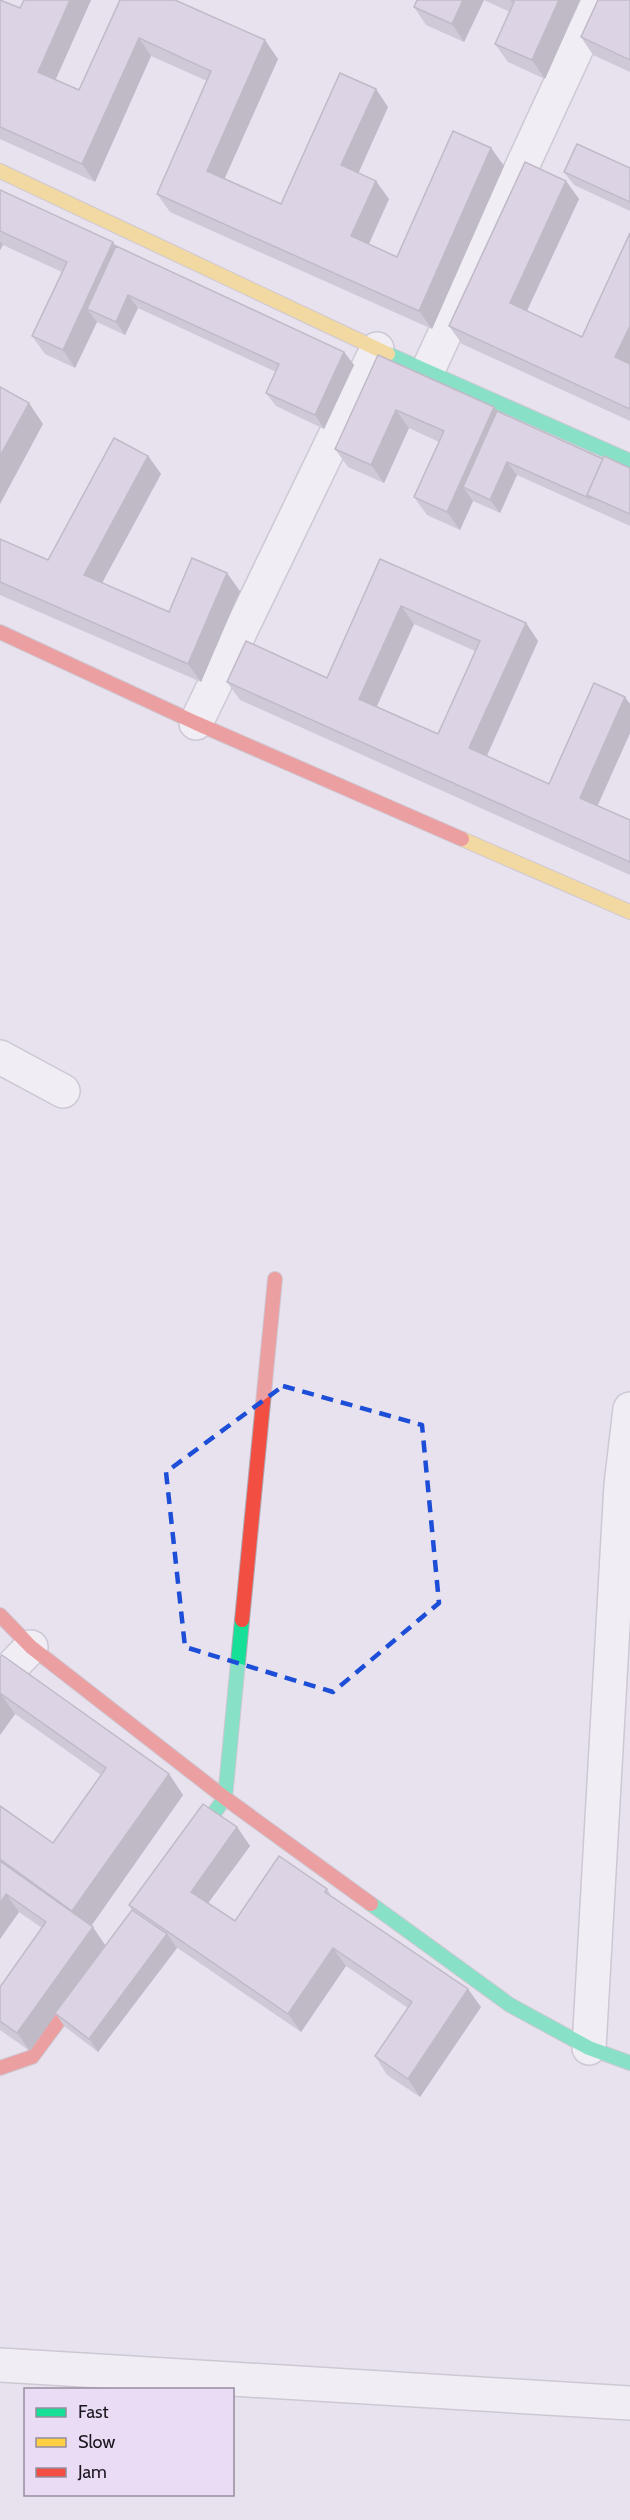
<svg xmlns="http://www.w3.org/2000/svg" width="630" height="2520" viewBox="0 0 630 2520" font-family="Cabin,sans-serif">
<rect width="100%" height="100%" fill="#e8e2ee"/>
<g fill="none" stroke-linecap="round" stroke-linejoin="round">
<defs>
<g id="street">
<polyline points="428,370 599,0"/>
<polyline points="196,723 377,349"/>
<polyline points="0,1057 63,1091"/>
<polyline points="0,1679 31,1647"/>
<polyline points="589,2048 621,1485 630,1409"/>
<polyline points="0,2365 630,2403"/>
</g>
<g id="fast">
<polyline points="388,354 630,461"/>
<polyline points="189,1847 225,1798 242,1620"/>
<polyline points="371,1904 510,2005 589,2048 630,2063"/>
</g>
<g id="slow">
<polyline points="0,171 388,354"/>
<polyline points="462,839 630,912"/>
</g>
<g id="jam">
<polyline points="0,632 196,723 462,839"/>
<polyline points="0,1615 31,1647 225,1798 371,1904"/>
<polyline points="242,1620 275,1279"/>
<polyline points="0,2068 32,2057 86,1984"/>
</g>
</defs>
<use href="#street" stroke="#ada8b2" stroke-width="36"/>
<use href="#fast" stroke="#ada8b2" stroke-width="16"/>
<use href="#slow" stroke="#ada8b2" stroke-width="16"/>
<use href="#jam" stroke="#ada8b2" stroke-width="16"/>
<use href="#street" stroke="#fcfbfc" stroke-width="33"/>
<use href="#fast" stroke="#16e098" stroke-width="14"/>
<use href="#slow" stroke="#ffcf43" stroke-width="14"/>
<use href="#jam" stroke="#f24e42" stroke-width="14"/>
</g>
<g fill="#b2a9bb" fill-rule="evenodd">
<polygon points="0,0 20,8 91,0 55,80 79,90 120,0 278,59 224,179 281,204 388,107 358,173 389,199 368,244 397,257 491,148 504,166 432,329 170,212 157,194 207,81 151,56 95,182 0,139"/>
<polygon points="484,0 464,42 426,25 414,7"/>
<polygon points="484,0 580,0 545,79 508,62 495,44 510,12"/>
<polygon points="630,0 630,72 593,55 581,37"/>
<polygon points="630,168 630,211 574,185 564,172"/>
<polygon points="566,181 579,199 527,311 582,337 630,233 630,421 462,344 449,326"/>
<polygon points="0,190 116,246 344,352 354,365 324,429 276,406 266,393 276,372 138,308 125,335 97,322 75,368 45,354 32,336 62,272 3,245 0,250"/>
<polygon points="378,355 494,407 497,411 603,459 630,468 630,526 517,475 500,513 473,501 460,530 427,515 414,497 439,442 409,428 384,483 348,467 335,449"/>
<polygon points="148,456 161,474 102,583 169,612 240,591 201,682 0,595 0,539 48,560"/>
<path d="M 380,559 L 526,623 L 538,641 L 487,756 L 549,784 L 625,697 L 630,704 L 630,733 L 597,806 L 630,820 L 630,875 L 240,700 L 227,682 L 327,678 ZM 414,624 L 475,651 L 438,734 L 376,707 Z"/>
<polygon points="0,1657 169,1774 183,1795 91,1926 105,1945 89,1968 132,1910 129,1905 237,1827 250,1846 208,1903 235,1921 327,1889 332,1897 481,2007 420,2097 387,2075 375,2056 408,2008 346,1966 301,2032 176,1947 177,1948 98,2052 64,2026 56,2014 30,2051 0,2030 0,1987 42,1928 19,1912 0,1939 0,1806 53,1843 101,1775 15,1714 0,1735"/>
</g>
<g fill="#918998">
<polygon points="70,0 91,0 51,90 38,72"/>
<polygon points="463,0 484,0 464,42 452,24"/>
<polygon points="559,0 580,0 545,79 532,60"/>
<polygon points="139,38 151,56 95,182 82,164"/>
<polygon points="265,40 278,59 220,189 207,171"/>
<polygon points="376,89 388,107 354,183 341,165"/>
<polygon points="491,148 504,166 432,329 419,311"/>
<polygon points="376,181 389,199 364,255 351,236"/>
<polygon points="566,181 579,199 522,321 510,303"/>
<polygon points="0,241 3,245 0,250"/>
<polygon points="113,242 126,260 87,309 97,322 75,368 63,350"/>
<polygon points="128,295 138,308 125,335 116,322"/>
<polygon points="630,326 630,371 615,357"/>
<polygon points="344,352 354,365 324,429 315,415"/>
<polygon points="29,403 43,424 0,504 0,456"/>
<polygon points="494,407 507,425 463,487 473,501 460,530 447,512"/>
<polygon points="396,410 409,428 384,483 371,465"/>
<polygon points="148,456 161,474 96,594 84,575"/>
<polygon points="507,462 517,475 500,513 490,500"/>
<polygon points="227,573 240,591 201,682 188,664"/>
<polygon points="401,606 414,624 372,717 359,699"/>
<polygon points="526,623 538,641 482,766 469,748"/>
<polygon points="625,697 630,704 630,733 593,816 580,798"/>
<polygon points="0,1693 15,1714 0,1735"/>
<polygon points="169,1774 183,1795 87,1932 72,1911"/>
<polygon points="237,1827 250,1846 203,1910 191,1892"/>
<polygon points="6,1894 19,1912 0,1939 0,1903"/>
<polygon points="93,1927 105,1945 30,2051 17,2033"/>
<polygon points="167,1934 177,1948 98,2052 89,2039"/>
<polygon points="333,1948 346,1966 301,2032 288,2014"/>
<polygon points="468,1989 481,2007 420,2097 408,2079"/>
</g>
<g fill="#cfc4d9" stroke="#918998" stroke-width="1.5" fill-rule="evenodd">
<polygon points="0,0 20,8 24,0 70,0 38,72 79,90 120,0 175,0 265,40 207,171 281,204 340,73 376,89 341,165 376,181 351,236 397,257 453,131 491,148 419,311 157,194 211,71 139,38 82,164 0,127"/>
<polygon points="417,0 463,0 452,24 414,7"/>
<polygon points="511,0 559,0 532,60 495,44 514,2"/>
<polygon points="598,0 630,0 630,60 581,37"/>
<polygon points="577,144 630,168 630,202 564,172"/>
<polygon points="525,162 566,181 510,303 582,337 630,233 630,326 615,357 630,364 630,409 449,326"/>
<polygon points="0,190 113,242 63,350 32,336 67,262 0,231"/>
<polygon points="116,246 344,352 315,415 266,393 279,364 128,295 116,322 87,309"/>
<polygon points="378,355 494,407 447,512 414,497 444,431 396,410 371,465 335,449"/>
<polygon points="0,387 29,403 0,456"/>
<polygon points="497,411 603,459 587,495 591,499 507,462 490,500 463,487"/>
<polygon points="114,438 148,456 84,575 169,612 192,558 227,573 188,664 0,582 0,539 48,560"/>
<polygon points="604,456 630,468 630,514 587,495"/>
<path d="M 380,559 L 526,623 L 469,748 L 549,784 L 594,683 L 625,697 L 580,798 L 630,820 L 630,862 L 227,682 L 246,641 L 327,678 ZM 401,606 L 480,641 L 438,734 L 359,699 Z"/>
<polygon points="2,1655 169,1774 72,1911 0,1859 0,1806 53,1843 106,1768 0,1693 0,1657"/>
<polygon points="203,1804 237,1827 191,1892 235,1921 279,1856 327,1889 325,1892 468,1989 408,2079 375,2056 412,2002 333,1948 288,2014 129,1905"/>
<polygon points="0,1861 93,1927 17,2033 0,2021 0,1987 46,1922 6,1894 0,1903"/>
<polygon points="132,1910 167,1934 89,2039 55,2013"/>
</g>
<path d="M0 0H630V2520H0ZM 283,1386 L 422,1425 L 439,1603 L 333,1692 L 185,1647 L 166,1472 Z" fill="#e8e2ee" fill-opacity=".55" fill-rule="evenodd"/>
<path fill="none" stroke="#1d4ed8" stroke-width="4.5" stroke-dasharray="12 8" stroke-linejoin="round" d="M 283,1386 L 422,1425 L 439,1603 L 333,1692 L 185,1647 L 166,1472 Z"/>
<rect x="24" y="2388" width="210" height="108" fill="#e9dcf4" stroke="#978d9f" stroke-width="1.5"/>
<rect x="36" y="2408" width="30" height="9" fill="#16e098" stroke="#978d9f" stroke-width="1.5"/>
<text x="78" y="2418" font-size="18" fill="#1b171f">Fast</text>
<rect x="36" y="2438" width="30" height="9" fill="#ffcf43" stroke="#978d9f" stroke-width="1.5"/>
<text x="78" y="2448" font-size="18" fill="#1b171f">Slow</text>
<rect x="36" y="2468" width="30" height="9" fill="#f24e42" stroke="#978d9f" stroke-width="1.5"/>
<text x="78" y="2478" font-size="18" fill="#1b171f">Jam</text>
</svg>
